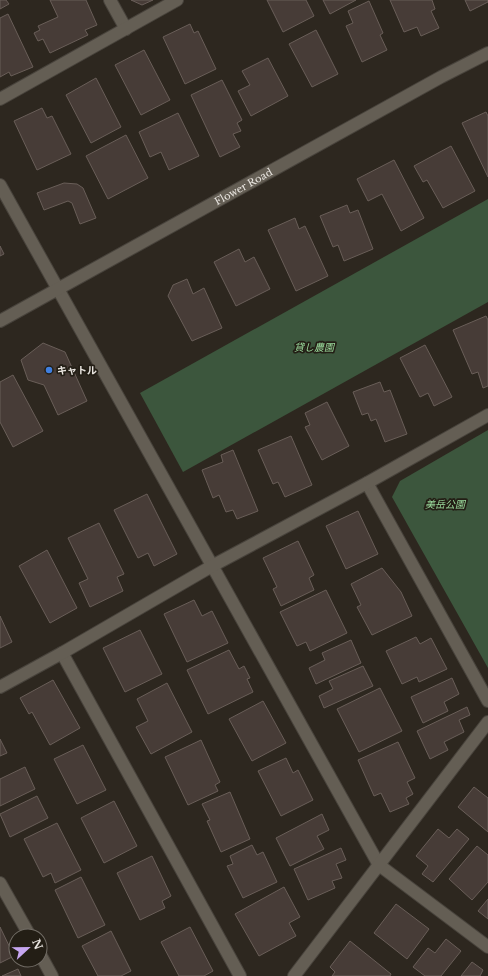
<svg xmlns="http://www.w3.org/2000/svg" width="488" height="976" viewBox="0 0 488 976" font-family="'Libre Baskerville','Noto Sans JP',serif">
<rect width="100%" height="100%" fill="#2d271f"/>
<g fill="#3c563d">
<polygon points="488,199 488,302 183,472 140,393"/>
<polygon points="488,430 488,668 392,497 400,481"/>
</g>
<g fill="#473c37" stroke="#695e58">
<polygon points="0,0 6,0 9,4 0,9"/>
<polygon points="50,0 86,0 97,25 85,30 88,35 50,53 43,39 38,41 34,33 40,30 38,26 58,17"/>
<polygon points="131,0 153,0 142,5"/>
<polygon points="267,0 306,0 314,16 283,32"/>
<polygon points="323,0 356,0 330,14"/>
<polygon points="390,0 432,0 435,9 431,11 439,28 421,36 417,27 404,32"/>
<polygon points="465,0 488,0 488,2 470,11"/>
<polygon points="369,1 383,33 380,35 387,50 362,62 346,26 353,23 348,11"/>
<polygon points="8,14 33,67 11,76 9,72 0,77 0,18"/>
<polygon points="190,24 194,33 198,31 216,69 185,84 163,37"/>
<polygon points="316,30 338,74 312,87 289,44"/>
<polygon points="144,50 170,100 141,115 115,65"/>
<polygon points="268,58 288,96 251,116 238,91 250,85 242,71"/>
<polygon points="96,78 121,127 91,143 66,95"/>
<polygon points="222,80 242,120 237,123 241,131 233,134 240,147 220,157 191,95"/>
<polygon points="42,108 47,118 52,116 71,154 37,170 14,121"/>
<polygon points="486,112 488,116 488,177 462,123"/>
<polygon points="178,113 199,156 169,170 161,152 150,157 139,132"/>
<polygon points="126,135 148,178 108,199 86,156"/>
<polygon points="451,146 475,191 443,208 427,180 423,182 414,166"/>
<polygon points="394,160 424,218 401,231 382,194 368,201 357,179"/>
<polygon points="64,183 77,184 83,188 96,218 80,224 72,203 68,201 44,210 37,193"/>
<polygon points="347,205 350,213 358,210 373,249 344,261 338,245 333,247 320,216"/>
<polygon points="295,218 299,229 305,226 328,276 296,291 268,230"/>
<polygon points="0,246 4,254 0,256"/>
<polygon points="239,249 245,262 254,257 270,289 236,306 214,262"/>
<polygon points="187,279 193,294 204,288 222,328 192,341 168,296 173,285"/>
<polygon points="486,316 488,320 488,386 483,388 478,372 472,374 453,330"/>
<polygon points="43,343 65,352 87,401 58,415 44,385 28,380 21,360"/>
<polygon points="425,345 452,397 434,406 428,393 420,397 400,358"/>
<polygon points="13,375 43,431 13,447 0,422 0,382"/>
<polygon points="380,382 384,392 390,390 407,434 385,442 376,419 371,421 368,413 362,415 353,392"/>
<polygon points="327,402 349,446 322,460 305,427 310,425 305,413"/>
<polygon points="291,436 312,485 285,497 278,482 273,484 258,450"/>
<polygon points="233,450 258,511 237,519 233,510 226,512 219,495 213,498 202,470 223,462 221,455"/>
<polygon points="147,494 177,554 154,566 148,553 138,558 114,510"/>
<polygon points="358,511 378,554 346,569 326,526"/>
<polygon points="99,523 124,574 117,577 123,591 90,607 79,583 88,579 68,538"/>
<polygon points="298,541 314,575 309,578 314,590 281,606 273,589 277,587 263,558"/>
<polygon points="47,550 77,608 50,623 19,566"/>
<polygon points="382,568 401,592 412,616 372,635 357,607 361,605 351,584"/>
<polygon points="326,590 347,633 310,651 306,642 297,646 280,612"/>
<polygon points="194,600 202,616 212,611 228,643 187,662 164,614"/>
<polygon points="0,616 12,642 0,648"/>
<polygon points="140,630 162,674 125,692 103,648"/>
<polygon points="416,637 420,644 431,638 447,669 419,682 417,677 402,684 386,651"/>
<polygon points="351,640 361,663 316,684 309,668 325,660 322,653"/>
<polygon points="229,650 239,669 244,666 250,678 247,679 253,692 208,714 187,670"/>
<polygon points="363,666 373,686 324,708 319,696 333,689 329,681"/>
<polygon points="452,678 459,694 444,702 448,711 423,723 411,697"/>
<polygon points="53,680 80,728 50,745 32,712 29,714 20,698"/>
<polygon points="167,683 192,732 151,754 136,727 148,721 137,699"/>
<polygon points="380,688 402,731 359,752 337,709"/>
<polygon points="263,701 286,743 252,761 229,719"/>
<polygon points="467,707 470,715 459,720 464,732 444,742 448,750 430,759 417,731"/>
<polygon points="0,739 7,753 0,756"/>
<polygon points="201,740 220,782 215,785 218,791 188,805 165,757"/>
<polygon points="398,742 415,778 407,782 413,794 406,798 409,804 390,812 381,793 374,796 358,760"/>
<polygon points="83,745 106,790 77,804 54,759"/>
<polygon points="286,758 293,773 298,770 313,800 281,816 258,771"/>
<polygon points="25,767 35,789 0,806 0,779"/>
<polygon points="474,787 488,798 488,832 458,807"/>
<polygon points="230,792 250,839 221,852 207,821 210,820 202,804"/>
<polygon points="37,796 48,818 10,837 0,814"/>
<polygon points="114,801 137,846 104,863 81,818"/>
<polygon points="322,814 329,830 317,836 324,849 290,866 276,838"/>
<polygon points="57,823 81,870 55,883 51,873 43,877 24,839"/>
<polygon points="438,829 449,838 457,829 469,839 433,882 422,874 428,866 416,856"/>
<polygon points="252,845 257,855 263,852 277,882 243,898 227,866 233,864 230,856"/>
<polygon points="477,846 488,855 488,882 472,900 449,879"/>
<polygon points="341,848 346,860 336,864 342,878 332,881 335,888 308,900 294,869"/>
<polygon points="152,856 171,896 162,901 165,908 140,920 117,873"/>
<polygon points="81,877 105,925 78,938 55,890"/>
<polygon points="284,887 300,917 289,923 296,936 259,956 235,914"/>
<polygon points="488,899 488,919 478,911"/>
<polygon points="396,904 429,929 407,959 374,933"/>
<polygon points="0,927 14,956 0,963"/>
<polygon points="190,927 213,971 204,976 179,976 161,942"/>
<polygon points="111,931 131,971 121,976 98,976 82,946"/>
<polygon points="446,939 461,951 441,976 425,976 413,967 428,948 435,953"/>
<polygon points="350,941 391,974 390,976 332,976 335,972 330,967"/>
<polygon points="472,962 483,970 480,976 461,976"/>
<polygon points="18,969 21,976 2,976"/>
</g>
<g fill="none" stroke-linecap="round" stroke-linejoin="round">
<defs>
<g id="minor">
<polyline points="110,0 126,29"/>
<polyline points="0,99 177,0"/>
<polyline points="0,185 379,865 488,947"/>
<path id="s1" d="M 0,321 L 441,77 L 488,53"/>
<polyline points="367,483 488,701"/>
<polyline points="62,653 240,976"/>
<polyline points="0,687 62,653 212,566 367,483 488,415"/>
<polyline points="0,883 30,936"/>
<polyline points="40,954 52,976"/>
<polyline points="294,976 488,722"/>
</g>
</defs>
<use href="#minor" stroke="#48433c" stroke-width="14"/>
<use href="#minor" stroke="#645e54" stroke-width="12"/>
</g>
<circle fill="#3f7fe0" stroke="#231e15" stroke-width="1.5" cx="49" cy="370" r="4"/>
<g text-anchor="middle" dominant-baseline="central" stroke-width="3.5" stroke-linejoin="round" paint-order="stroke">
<g font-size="10" fill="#e8e4df" stroke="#231e15">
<text stroke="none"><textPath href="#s1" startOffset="278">Flower Road</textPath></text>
</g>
<g font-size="10" font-style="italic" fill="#99d99b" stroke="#231e15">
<text x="314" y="347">貸し農園</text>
<text x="445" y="504">美岳公園</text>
</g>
<g font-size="10" font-weight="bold" fill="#e8e4df" stroke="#231e15" text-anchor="start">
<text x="57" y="370">キャトル</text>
</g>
</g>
<g transform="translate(28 948) rotate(68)"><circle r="19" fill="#231e15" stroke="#726d66"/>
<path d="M0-3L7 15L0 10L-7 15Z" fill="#c6a6f0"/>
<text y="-6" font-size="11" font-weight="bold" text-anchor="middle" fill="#e8e4df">N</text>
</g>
</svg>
